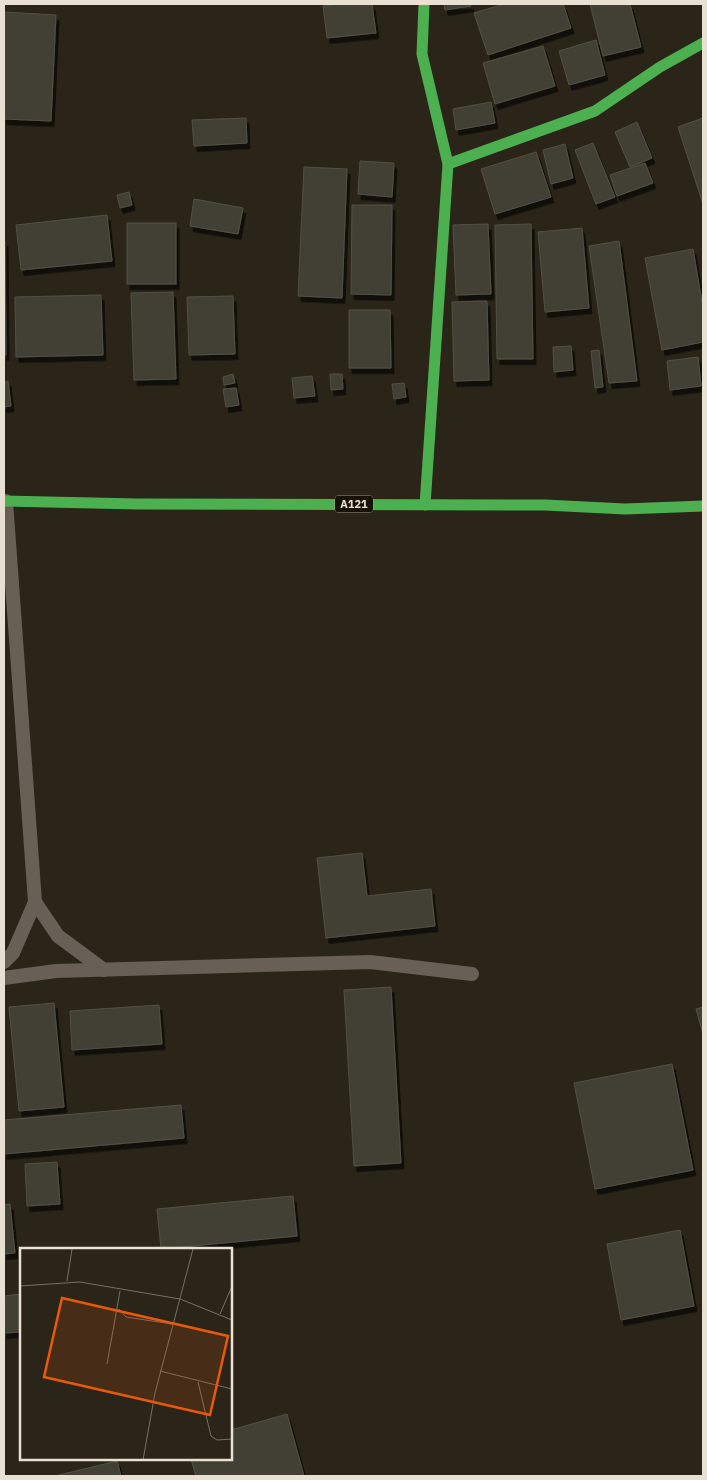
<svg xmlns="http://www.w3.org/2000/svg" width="707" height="1480" viewBox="0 0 707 1480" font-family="'IBM Plex Sans',sans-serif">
<defs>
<filter id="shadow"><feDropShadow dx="3" dy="5.5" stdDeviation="0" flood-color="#0009"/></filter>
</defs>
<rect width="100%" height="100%" fill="#2b2519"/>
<g fill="#424034" stroke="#535045" filter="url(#shadow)">
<polygon points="340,4 372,4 376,33 327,38 323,6"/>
<polygon points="444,4 471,4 471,6 445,10"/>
<polygon points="504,4 563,4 571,28 488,55 474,13"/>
<polygon points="590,4 630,4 641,47 603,56"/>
<polygon points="4,12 56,15 51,121 4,119"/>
<polygon points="596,40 605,75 569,85 559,51"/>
<polygon points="543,46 555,86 495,104 483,63"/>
<polygon points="491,102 495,123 456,130 453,109"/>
<polygon points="246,118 247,143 194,146 192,120"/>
<polygon points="703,118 703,204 678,127"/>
<polygon points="637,122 652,158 630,167 615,132"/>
<polygon points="593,143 615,197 596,204 575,150"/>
<polygon points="565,144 573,178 551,184 543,150"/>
<polygon points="536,152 551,197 495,214 481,169"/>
<polygon points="360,161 394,163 392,197 358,194"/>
<polygon points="645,163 653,183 617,196 610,175"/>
<polygon points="304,167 347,169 342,298 298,296"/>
<polygon points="129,192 132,205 120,208 117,195"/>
<polygon points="194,199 243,208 238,234 190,226"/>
<polygon points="352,205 392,205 391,295 351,294"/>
<polygon points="107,215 112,261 21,270 16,225"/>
<rect x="127" y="223" width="49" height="61"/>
<polygon points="488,224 491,294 456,295 453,225"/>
<polygon points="531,224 533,359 497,359 495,225"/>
<polygon points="582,228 589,308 545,312 538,232"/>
<polygon points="4,241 5,241 6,355 4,355"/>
<polygon points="619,241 637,381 609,383 589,246"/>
<polygon points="693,249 703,308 703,342 662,350 645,258"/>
<polygon points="173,292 176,379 134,380 131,293"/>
<polygon points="101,295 103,355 16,357 15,297"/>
<polygon points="233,296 235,354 189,355 187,297"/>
<polygon points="487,301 489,380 454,381 452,302"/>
<polygon points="349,310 390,310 391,368 349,368"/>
<polygon points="571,346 573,370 554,372 553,347"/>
<polygon points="599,350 603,387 595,388 591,351"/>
<polygon points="698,357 701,386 670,390 667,361"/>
<polygon points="233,374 235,383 224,385 223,377"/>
<polygon points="330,374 342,374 343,389 331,390"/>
<polygon points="312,376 315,396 294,398 292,378"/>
<polygon points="8,381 11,406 4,407 4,382"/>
<polygon points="404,383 406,397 394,399 392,384"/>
<polygon points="236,388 239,405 226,407 223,389"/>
<polygon points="362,853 367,896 431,889 435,926 326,938 317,858"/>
<polygon points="391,987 401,1163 354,1166 344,990"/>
<polygon points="54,1003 64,1107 19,1111 9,1007"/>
<polygon points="159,1005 162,1044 72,1050 70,1011"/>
<polygon points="703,1007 703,1034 696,1009"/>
<polygon points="672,1064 693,1170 595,1189 574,1083"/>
<polygon points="181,1105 184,1138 4,1154 4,1120"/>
<polygon points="57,1162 60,1204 27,1206 25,1164"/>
<polygon points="293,1196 297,1236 161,1249 157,1209"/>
<polygon points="10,1204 15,1253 4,1254 4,1205"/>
<polygon points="680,1230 694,1306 621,1320 607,1244"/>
<polygon points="21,1294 21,1332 4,1333 4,1296"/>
<polygon points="287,1414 304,1476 196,1476 191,1459 231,1459 231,1430"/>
<polygon points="117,1461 121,1476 55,1476"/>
</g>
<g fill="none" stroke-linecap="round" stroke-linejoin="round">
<g stroke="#685f56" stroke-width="14">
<polyline points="6,501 35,902 58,936 104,970"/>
<polyline points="4,962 13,953 35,902"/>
<polyline points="4,978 56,971 370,962 472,974"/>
</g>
<g stroke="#4caf50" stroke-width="11">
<polyline points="424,4 422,54 448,164 425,505"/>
<polyline points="448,164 595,111 660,67 703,43"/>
<polyline points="4,501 137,504 545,505 625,509 703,506"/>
</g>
</g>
<g text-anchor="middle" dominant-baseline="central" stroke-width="4.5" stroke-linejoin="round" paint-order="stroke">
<rect fill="#171208" stroke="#a9a396" stroke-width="1" x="335" y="495.5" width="38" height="17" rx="4"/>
<g font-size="11" font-weight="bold" fill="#e8e1d3">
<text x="354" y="504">A121</text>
</g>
</g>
<g transform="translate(20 1248)">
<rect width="212" height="212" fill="#2b2519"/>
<path fill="none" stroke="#777063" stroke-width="1" d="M 47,33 L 52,1M 0,38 L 60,34 L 160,51 L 212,72M 99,61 L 106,69 L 152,76M 200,66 L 212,38M 87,116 L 100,43M 140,123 L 212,141M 178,134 L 191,188 L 197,192 L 212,191M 123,212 L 135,145 L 173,1"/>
<path fill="#e8590c" fill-opacity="0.15" stroke="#e8590c" stroke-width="2.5" d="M 42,50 L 208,88 L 190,167 L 24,129 Z"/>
<rect width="212" height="212" fill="none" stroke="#e8e1d3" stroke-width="2.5"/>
</g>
<rect width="707" height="1480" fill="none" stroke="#e8e1d3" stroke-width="10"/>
</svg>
